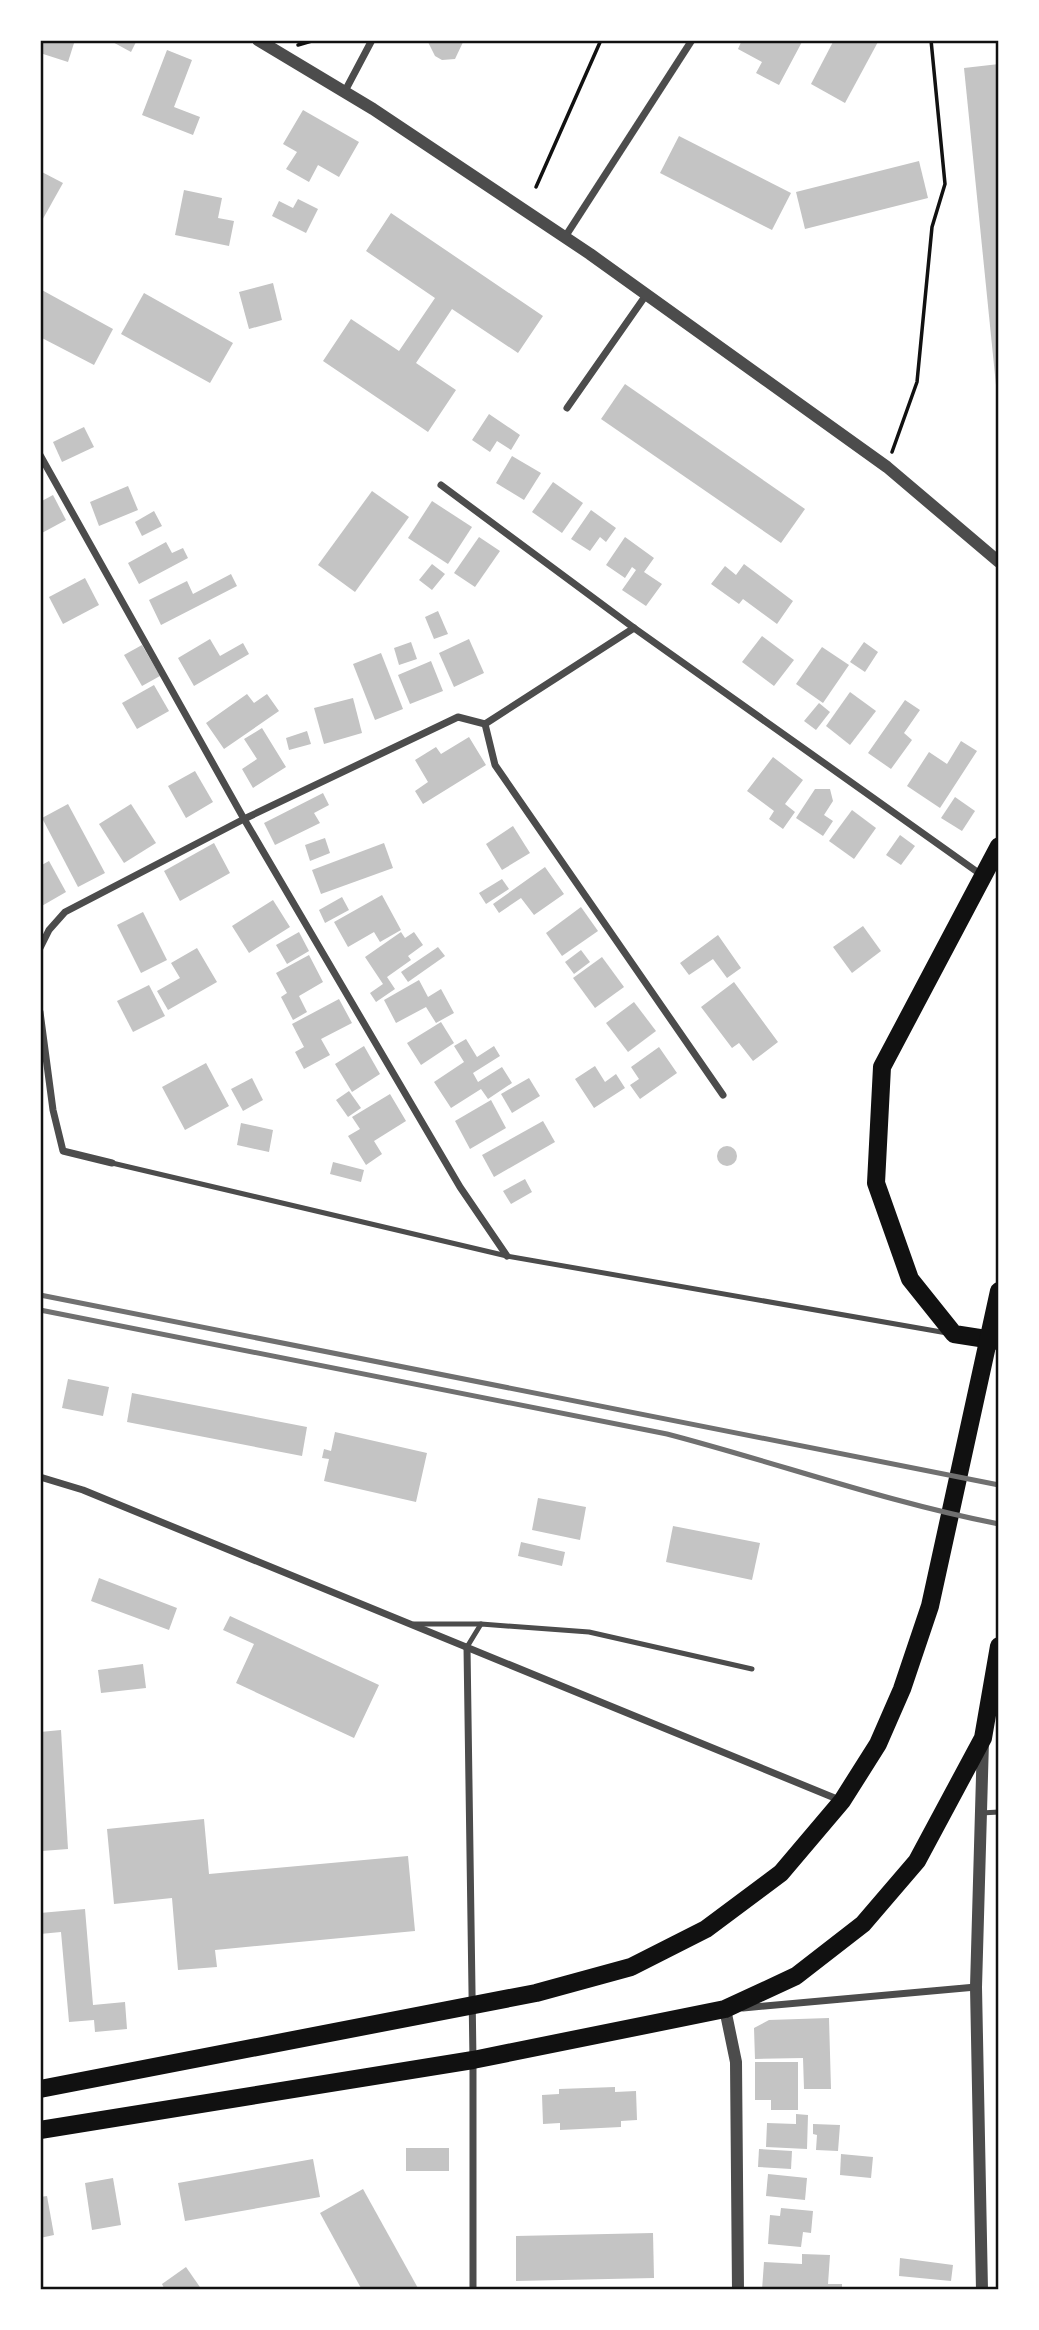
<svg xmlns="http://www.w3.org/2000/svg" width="1039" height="2330" viewBox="0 0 1039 2330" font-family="'Exo 2',sans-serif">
<rect width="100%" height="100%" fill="#fff"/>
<g fill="#c4c4c4">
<polygon points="40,40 75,40 68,62 40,53"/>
<polygon points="109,40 137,40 131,52"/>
<polygon points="427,40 464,40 455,59 442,60 435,56"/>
<polygon points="742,40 803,40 779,85 756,73 762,62 738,49"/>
<polygon points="834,40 879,40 845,103 811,84"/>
<polygon points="167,50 192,60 174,107 200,117 193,135 142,115"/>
<polygon points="999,64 999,395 997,395 964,68"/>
<polygon points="303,110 359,142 339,177 318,165 309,182 286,169 297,152 283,144"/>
<polygon points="679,136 791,193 772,230 660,173"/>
<polygon points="919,161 928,198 805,229 796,192"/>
<polygon points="40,171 63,183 40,224"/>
<polygon points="184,190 222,198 218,218 234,221 229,246 175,235"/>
<polygon points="298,199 318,209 306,233 272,216 279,201 293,208"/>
<polygon points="391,213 543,316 518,353 452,309 416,363 456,390 428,432 323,361 351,319 399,351 435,298 366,251"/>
<polygon points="273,283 282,320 249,329 239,292"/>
<polygon points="40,289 113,329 94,365 40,337"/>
<polygon points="144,293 233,343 210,383 121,334"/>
<polygon points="625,384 805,509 781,543 601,419"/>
<polygon points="489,414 520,435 511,450 497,441 490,452 472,440"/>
<polygon points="84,427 94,447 62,462 53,442"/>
<polygon points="512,456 541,473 524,500 496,483"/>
<polygon points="553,482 583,503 562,533 532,512"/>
<polygon points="128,486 138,510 99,526 90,502"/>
<polygon points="372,491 409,517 355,592 318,565"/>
<polygon points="53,495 66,520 40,534 40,502"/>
<polygon points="432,501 472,527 448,564 408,538"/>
<polygon points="591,510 616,528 606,542 600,537 590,551 571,539"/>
<polygon points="154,511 162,526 142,536 135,522"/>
<polygon points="479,537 500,551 475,587 454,573"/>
<polygon points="625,537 654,558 644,572 662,584 646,606 622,590 636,570 632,567 625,578 606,565"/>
<polygon points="166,542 172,553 183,548 188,558 139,584 128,563"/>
<polygon points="432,564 445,574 432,590 419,580"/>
<polygon points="744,564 793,601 777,624 743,599 739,604 711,584 725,566 736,575"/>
<polygon points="231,574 237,586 161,625 149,600 187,581 193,594"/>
<polygon points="85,578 99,605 63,624 49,597"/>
<polygon points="438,611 448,634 434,639 425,617"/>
<polygon points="762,636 794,660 774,686 742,662"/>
<polygon points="210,639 220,656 243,643 249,654 194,686 178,658"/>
<polygon points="469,639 484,673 454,687 439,653"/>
<polygon points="411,642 417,659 399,665 394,648"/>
<polygon points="864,642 878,652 865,672 850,662"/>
<polygon points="142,645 160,676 142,686 124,655"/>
<polygon points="822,647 849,665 823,703 796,684"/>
<polygon points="381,653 403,709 375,720 353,664"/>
<polygon points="431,661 443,691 410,704 398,675"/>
<polygon points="154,685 169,711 137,729 122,703"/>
<polygon points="850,692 876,711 850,745 826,726"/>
<polygon points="247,694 254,703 267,694 279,711 224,749 206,723"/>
<polygon points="353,698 362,733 324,744 314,708"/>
<polygon points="905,700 920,710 904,733 912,740 891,769 868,753"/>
<polygon points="819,703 830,712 816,730 804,721"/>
<polygon points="262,728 286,767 253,788 242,769 257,759 244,739"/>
<polygon points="307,731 311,744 289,750 286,738"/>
<polygon points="469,737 486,765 423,804 415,791 428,782 415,760 436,747 441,754"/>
<polygon points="961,741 977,751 940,808 907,786 929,752 947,764"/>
<polygon points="773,757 803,780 785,804 795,812 783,829 769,819 774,811 747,791"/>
<polygon points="195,771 213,802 186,818 168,786"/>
<polygon points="815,789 830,789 833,801 824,815 833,821 823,836 796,818"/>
<polygon points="323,793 329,805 314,813 320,823 275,845 264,823"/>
<polygon points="955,797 975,811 962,831 941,818"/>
<polygon points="68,804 105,873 78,887 42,818"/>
<polygon points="131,804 156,843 124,863 99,824"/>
<polygon points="852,810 876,828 854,859 829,841"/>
<polygon points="513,826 530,853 502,870 486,844"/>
<polygon points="900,835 915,846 901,865 886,855"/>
<polygon points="325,838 330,853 310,861 305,845"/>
<polygon points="214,843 230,873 180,901 164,871"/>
<polygon points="384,843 393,868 321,894 312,870"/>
<polygon points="49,861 66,892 40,907 40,866"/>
<polygon points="545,867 564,894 534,915 521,898 499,913 493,904"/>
<polygon points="502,879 509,889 486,904 479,893"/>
<polygon points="382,895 401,930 380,942 374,932 348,947 334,922"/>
<polygon points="342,897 349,910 325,923 319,910"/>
<polygon points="273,900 290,927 249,953 232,926"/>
<polygon points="581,907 598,931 562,956 546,933"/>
<polygon points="143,912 167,960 141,973 117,925"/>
<polygon points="863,926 881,951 852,973 833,947"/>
<polygon points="299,932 309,951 287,964 276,945"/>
<polygon points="401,932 405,938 414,932 423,945 408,956 411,960 387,977 395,989 376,1002 370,993 383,984 365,957"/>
<polygon points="718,935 741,968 727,978 713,959 689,975 680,963"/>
<polygon points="438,947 445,956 408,982 401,972"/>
<polygon points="197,948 217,982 168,1010 157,991 180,978 171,963"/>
<polygon points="581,950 590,962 574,974 565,962"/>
<polygon points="309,955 323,982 299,996 307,1012 293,1020 281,997 287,993 276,973"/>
<polygon points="602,957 624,987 595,1008 573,978"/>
<polygon points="419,980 428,997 441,989 454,1013 436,1023 426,1007 396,1023 384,1000"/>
<polygon points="734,982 778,1042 753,1061 739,1043 732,1048 701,1007"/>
<polygon points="149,985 165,1016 133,1032 117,1001"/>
<polygon points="339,999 352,1023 321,1039 330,1055 304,1069 295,1052 304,1047 292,1024"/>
<polygon points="634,1002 656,1031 628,1052 606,1023"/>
<polygon points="441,1022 454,1043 421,1065 407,1043"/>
<polygon points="466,1039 477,1057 494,1046 500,1056 473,1073 478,1082 502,1067 512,1083 488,1099 481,1089 451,1108 434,1082 464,1062 454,1046"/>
<polygon points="364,1046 380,1074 352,1092 335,1064"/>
<polygon points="659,1047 677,1073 640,1099 630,1085 639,1079 631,1067"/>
<polygon points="206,1063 229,1106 185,1130 162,1087"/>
<polygon points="595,1066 605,1082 616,1074 625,1088 594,1108 575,1079"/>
<polygon points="252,1078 263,1100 243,1111 231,1089"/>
<polygon points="529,1078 540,1096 512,1113 501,1094"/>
<polygon points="349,1091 361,1108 348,1117 336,1100"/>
<polygon points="390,1094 406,1121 374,1141 382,1154 366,1165 348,1136 360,1129 352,1117"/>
<polygon points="491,1100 506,1128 470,1149 455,1121"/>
<polygon points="543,1121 555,1142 494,1177 482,1155"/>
<polygon points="241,1123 273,1130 269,1152 237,1145"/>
<circle cx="727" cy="1156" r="10"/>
<polygon points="333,1162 364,1170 361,1182 330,1174"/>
<polygon points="525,1179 532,1192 511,1204 503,1191"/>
<polygon points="68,1379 109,1387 103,1416 62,1408"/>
<polygon points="132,1393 307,1427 302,1456 127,1422"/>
<polygon points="335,1432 427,1453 416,1502 324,1481 329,1459 322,1458 324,1449 331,1451"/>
<polygon points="538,1498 586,1507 580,1540 532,1530"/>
<polygon points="673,1526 760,1543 752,1580 666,1562"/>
<polygon points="521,1542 565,1552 562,1566 518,1556"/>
<polygon points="99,1578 177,1608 169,1630 91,1601"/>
<polygon points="230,1616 379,1685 354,1738 236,1683 254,1644 223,1630"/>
<polygon points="143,1664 146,1688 101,1693 98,1670"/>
<polygon points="61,1730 68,1849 42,1851 40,1732"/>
<polygon points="204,1819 209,1874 408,1856 415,1931 215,1950 217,1967 178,1970 172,1898 114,1904 107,1829"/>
<polygon points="85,1909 93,2005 125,2002 127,2029 95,2032 94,2020 69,2022 61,1932 40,1934 40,1913"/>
<polygon points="829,2018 831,2089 804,2089 803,2058 755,2059 754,2028 769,2020"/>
<polygon points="755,2062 798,2062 798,2110 771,2110 771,2100 755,2100"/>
<polygon points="615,2087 615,2092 636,2091 637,2120 621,2121 621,2127 560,2130 560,2123 543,2124 542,2095 559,2094 559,2089"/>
<polygon points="796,2114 808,2115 807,2149 766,2147 767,2123 796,2124"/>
<polygon points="813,2124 840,2125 838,2151 816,2150 817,2135 813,2134"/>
<rect x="406" y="2148" width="43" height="23"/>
<polygon points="759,2149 792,2151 791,2169 758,2167"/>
<polygon points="841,2154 873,2157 871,2178 840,2175"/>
<polygon points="313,2159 320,2197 185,2221 178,2183"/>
<polygon points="768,2174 807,2178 805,2200 766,2196"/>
<polygon points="113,2178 121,2225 92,2230 85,2183"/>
<polygon points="363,2189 419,2290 362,2290 320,2213"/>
<polygon points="47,2196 54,2235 40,2238 40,2197"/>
<polygon points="781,2208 813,2211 811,2233 803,2232 801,2247 768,2244 770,2215 780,2216"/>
<polygon points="653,2233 654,2278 516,2281 516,2236"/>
<polygon points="802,2254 830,2255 828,2284 842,2284 842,2290 762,2290 764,2262 802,2264"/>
<polygon points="900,2258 953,2265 951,2281 899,2276"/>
<polygon points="186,2267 202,2290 165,2290 162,2284"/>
</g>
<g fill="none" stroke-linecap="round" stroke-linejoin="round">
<g stroke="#111" stroke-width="3.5">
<polyline points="298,45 315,40"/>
<polyline points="536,187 601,40"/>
<polyline points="892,452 917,382 932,227 945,184 931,40"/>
</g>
<g stroke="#4c4c4c" stroke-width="5">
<polyline points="112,1163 507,1256 947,1333"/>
<polyline points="414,1624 481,1624"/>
<polyline points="467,1647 481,1624 589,1632 752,1669"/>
<polyline points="981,1813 999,1812"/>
</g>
<g stroke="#4c4c4c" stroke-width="7">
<polyline points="345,91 372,40"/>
<polyline points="565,237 692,40"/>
<polyline points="567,408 646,295"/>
<polyline points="40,455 244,819 460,1187 507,1256"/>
<polyline points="441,485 634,628 983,876"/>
<polyline points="485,724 495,765 723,1095"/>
<polyline points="40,948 49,930 65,912 244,819 458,717 485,724 634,628"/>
<polyline points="40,1012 53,1110 63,1151 112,1163"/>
<polyline points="40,1477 83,1490 842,1801"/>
<polyline points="467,1647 473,2060 473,2290"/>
<polyline points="743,2008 976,1987"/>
</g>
<g stroke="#4c4c4c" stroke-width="12">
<polyline points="258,40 373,109 590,254 887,467 999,562"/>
<polyline points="725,2009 736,2062 738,2290"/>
<polyline points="982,2290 976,1987 983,1741"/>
</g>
<g stroke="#111" stroke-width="18">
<polyline points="999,846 882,1067 876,1183 910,1279 954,1334 999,1341"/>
<polyline points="40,2089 536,1993 631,1967 706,1929 781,1873 842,1801 878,1744 902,1689 930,1606 999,1291"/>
<polyline points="40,2130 473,2060 725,2009 796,1976 863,1924 917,1861 983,1738 999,1646"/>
</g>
<g stroke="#707070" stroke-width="5">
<polyline points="40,1295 999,1485"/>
<path d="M 40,1310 L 667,1434 C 778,1463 886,1502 999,1524"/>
</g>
</g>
<rect width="1039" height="2330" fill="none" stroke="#ffffff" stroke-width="84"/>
<rect x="42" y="42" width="955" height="2246" fill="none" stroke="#111" stroke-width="2.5"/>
</svg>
